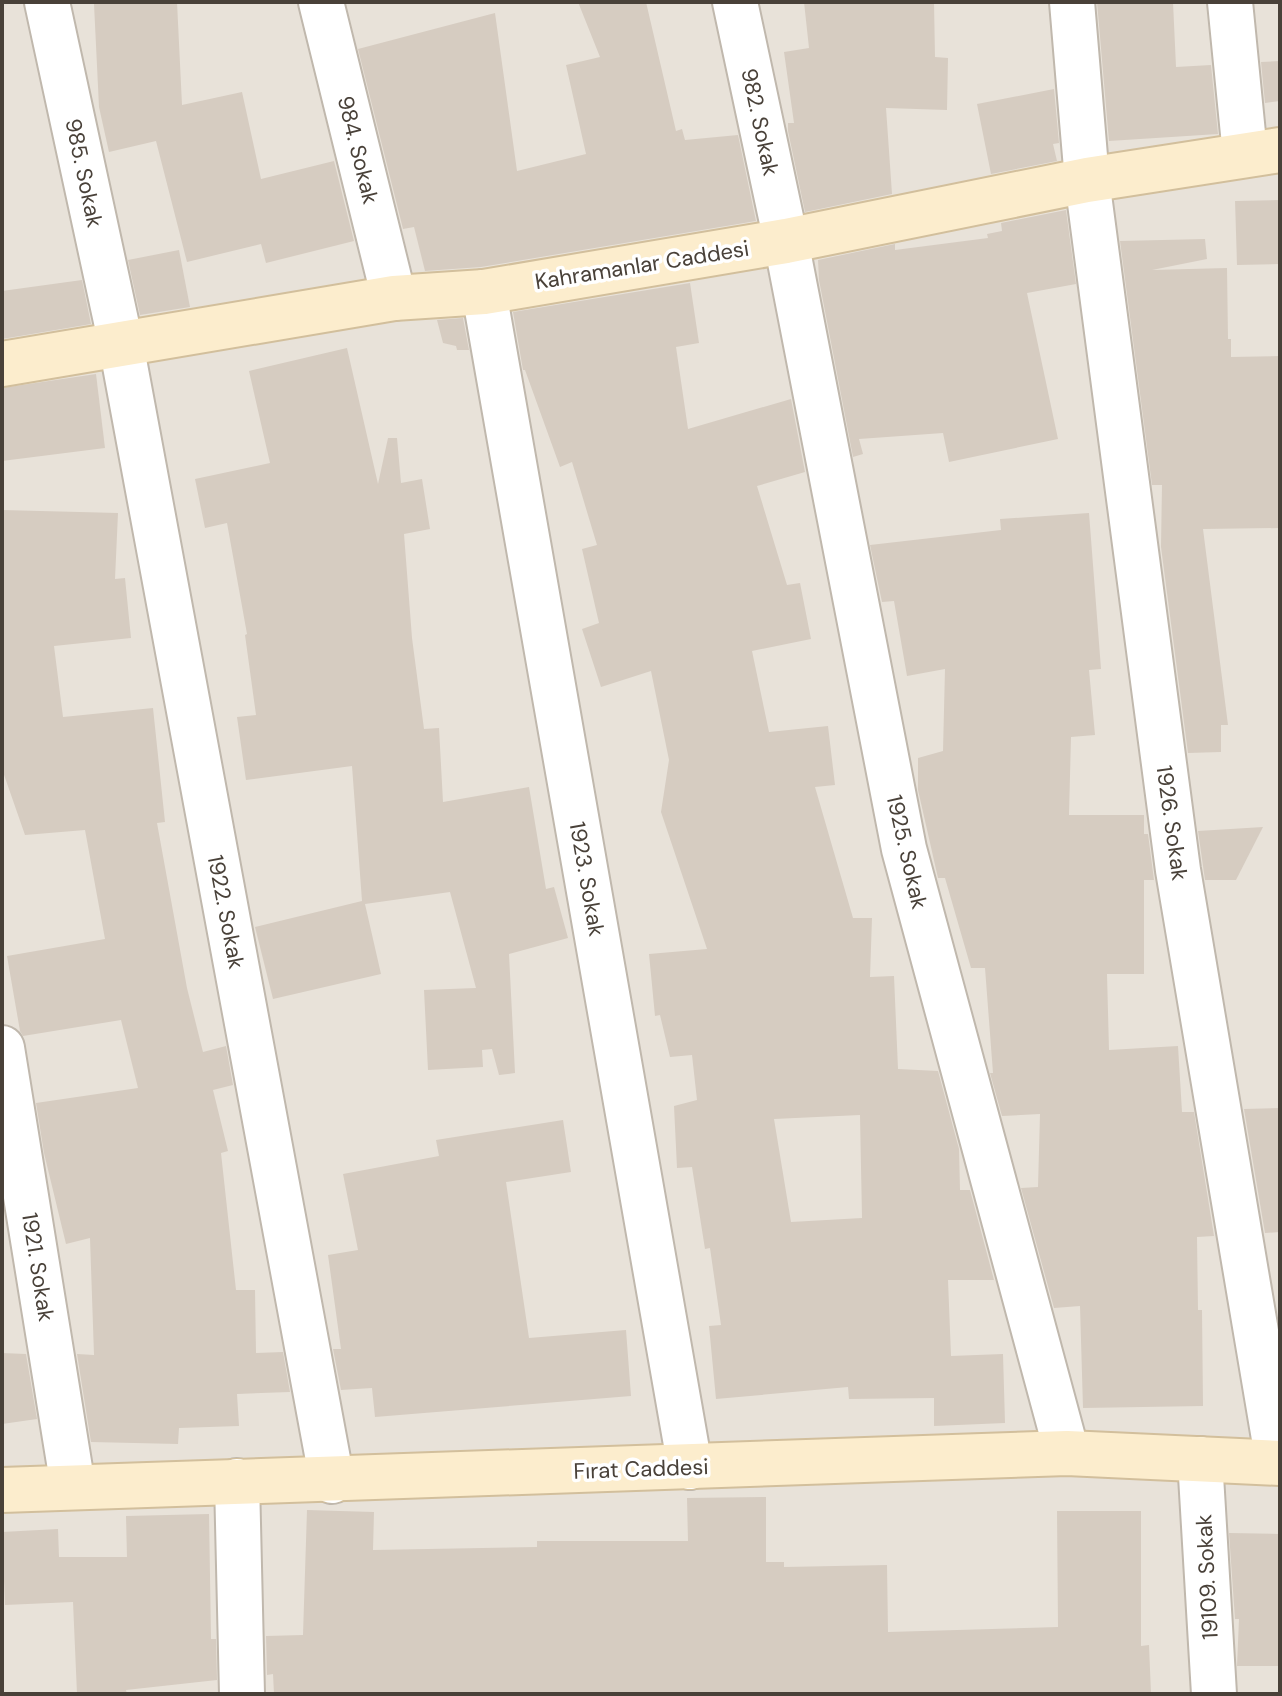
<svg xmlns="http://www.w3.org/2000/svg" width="1282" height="1696" viewBox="0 0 1282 1696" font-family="'DM Sans',sans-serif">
<rect width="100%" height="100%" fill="#f5f1eb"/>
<rect fill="#e8e2d9" x="2" y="2" width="1278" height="1692"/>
<g fill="#d6ccc1" fill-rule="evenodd">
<polygon points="124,2 177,2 182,105 242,92 261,179 334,161 354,241 266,263 261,244 187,262 156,141 109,152 99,107 94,4"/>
<polygon points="578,2 646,2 676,131 682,129 685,140 738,135 756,221 481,267 425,271 414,227 403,229 358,49 495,13 517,171 586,154 566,65 600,57"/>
<polygon points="804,2 934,2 935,57 948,58 947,110 886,108 892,194 805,212 788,131 788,123 794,123 784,52 809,48"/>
<polygon points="1097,2 1173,2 1176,67 1211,65 1218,134 1109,141"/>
<polygon points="1280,61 1280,101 1265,103 1261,62"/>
<polygon points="1054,89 1059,143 1053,144 1057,161 991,174 977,104"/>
<polygon points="1280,200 1280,264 1237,265 1235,201"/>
<polygon points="1066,210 1076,284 1027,293 1058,439 949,462 943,433 859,439 863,454 853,457 819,280 818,260 895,244 895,250 988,238 987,234 1002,231 1001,223"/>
<polygon points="1205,239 1207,259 1152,270 1227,268 1228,339 1231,339 1231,357 1280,356 1280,528 1203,529 1228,725 1221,725 1221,752 1188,753 1161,547 1162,485 1152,485 1120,241"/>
<polygon points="179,250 190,307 140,315 128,260"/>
<polygon points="82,280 91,324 2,339 2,291"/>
<path d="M 690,283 L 699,343 L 676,347 L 688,429 L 791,399 L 805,472 L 757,486 L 787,585 L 800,583 L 811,639 L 752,651 L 769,732 L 828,726 L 835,785 L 815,787 L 853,918 L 872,918 L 870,977 L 894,976 L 898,1069 L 938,1071 L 959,1149 L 960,1190 L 970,1190 L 994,1280 L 948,1280 L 951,1356 L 1003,1354 L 1005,1423 L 934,1426 L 934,1398 L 849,1399 L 848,1387 L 716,1399 L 709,1326 L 721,1325 L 710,1248 L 705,1249 L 692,1167 L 677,1168 L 674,1106 L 697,1100 L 692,1055 L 670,1057 L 660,1015 L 655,1016 L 649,954 L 707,949 L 661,812 L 669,760 L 651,671 L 601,687 L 582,629 L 599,623 L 582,549 L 597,545 L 572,462 L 560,467 L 525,370 L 523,370 L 513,312 ZM 860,1115 L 862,1218 L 791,1222 L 774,1119 Z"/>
<polygon points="463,318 469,350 457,350 456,346 443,343 437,320"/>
<polygon points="347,348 378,484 388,438 397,438 401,483 422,479 430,529 404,534 412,638 424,729 439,728 443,802 529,787 546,889 554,887 568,938 509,954 515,1073 499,1075 492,1049 482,1050 483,1067 428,1070 424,990 476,988 450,892 365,904 381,974 273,999 255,927 362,901 352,766 246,780 237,717 256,715 245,635 247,634 227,523 205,528 195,479 270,463 249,371"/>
<polygon points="96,374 105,448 2,461 2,388"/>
<polygon points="2,510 118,513 115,579 125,578 131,638 54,646 63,717 153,708 165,822 157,823 187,988 203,1052 226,1046 233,1085 213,1090 228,1151 221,1153 236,1290 255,1290 256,1353 283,1352 290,1392 237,1394 239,1426 179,1428 178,1444 91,1442 77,1354 94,1355 90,1238 66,1244 44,1153 36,1103 138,1088 121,1020 23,1036 20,1031 7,956 105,939 85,830 25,835 2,769"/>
<polygon points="1089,513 1101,669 1089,670 1095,735 1071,737 1069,815 1144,815 1144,834 1148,834 1154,880 1144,880 1144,974 1107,974 1109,1050 1178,1046 1182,1112 1194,1112 1214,1236 1197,1237 1198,1310 1202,1310 1203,1406 1083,1408 1080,1306 1054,1308 1021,1188 1038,1187 1040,1114 1002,1116 990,1073 993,1073 985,968 971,968 945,878 938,878 918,790 918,758 943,751 945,669 907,676 894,601 882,602 870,545 1001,530 1000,519"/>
<polygon points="1263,827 1236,880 1205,880 1198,831"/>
<polygon points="1280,1108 1280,1232 1265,1233 1244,1109"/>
<polygon points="563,1120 571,1172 506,1182 529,1338 626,1330 631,1396 375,1417 372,1388 341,1390 333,1349 341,1349 328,1255 358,1250 343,1174 439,1156 436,1140"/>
<polygon points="2,1353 26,1354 37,1419 2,1424"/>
<polygon points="766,1497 766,1562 784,1562 784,1567 887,1565 888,1632 1058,1627 1057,1511 1141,1511 1141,1646 1149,1645 1151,1694 274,1694 273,1674 267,1675 266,1636 303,1635 307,1510 374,1512 373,1550 537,1547 537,1541 688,1541 687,1498"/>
<polygon points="209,1514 211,1639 216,1639 217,1680 126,1690 127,1694 77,1694 73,1602 5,1605 2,1532 58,1529 59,1557 127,1557 126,1516"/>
<polygon points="1229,1533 1280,1534 1280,1666 1237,1666 1239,1619 1235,1619"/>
</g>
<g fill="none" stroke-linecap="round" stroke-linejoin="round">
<defs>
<g id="street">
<polyline points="47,2 121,344 332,1481"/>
<polyline points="321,2 394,298"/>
<polyline points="735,2 786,241 904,849 1067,1453"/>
<polyline points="1072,2 1087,180 1178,870 1278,1462"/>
<polyline points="1230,2 1245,154"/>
<polyline points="484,292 690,1467"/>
<polyline points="2,1048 73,1487"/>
<polyline points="1200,1459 1214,1694"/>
<polyline points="237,1481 242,1694"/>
</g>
<g id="secondary">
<polyline points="2,364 394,298 484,292 786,241 1087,180 1280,150"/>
<polyline points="2,1490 1067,1453 1280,1463"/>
</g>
</defs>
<use href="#street" stroke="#c0b8ad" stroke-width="48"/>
<use href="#secondary" stroke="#d2bf9c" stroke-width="48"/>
<use href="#street" stroke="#fff" stroke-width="44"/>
<use href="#secondary" stroke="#fcedcd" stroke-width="44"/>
</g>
<g text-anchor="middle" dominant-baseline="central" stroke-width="7" stroke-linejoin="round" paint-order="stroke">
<g font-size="22" fill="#494139" stroke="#fff">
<text transform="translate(760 122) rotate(78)">982. Sokak</text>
<text transform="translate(358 150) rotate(76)">984. Sokak</text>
<text transform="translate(84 173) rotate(78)">985. Sokak</text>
<text transform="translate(642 265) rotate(-9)">Kahramanlar Caddesi</text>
<text transform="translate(1172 823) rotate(82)">1926. Sokak</text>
<text transform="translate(907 852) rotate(77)">1925. Sokak</text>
<text transform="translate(587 879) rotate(80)">1923. Sokak</text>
<text transform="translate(226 912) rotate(79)">1922. Sokak</text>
<text transform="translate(38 1267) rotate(81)">1921. Sokak</text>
<text transform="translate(641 1469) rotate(-2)">Fırat Caddesi</text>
<text transform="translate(1207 1577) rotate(-93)">19109. Sokak</text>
</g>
</g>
<rect width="1282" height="1696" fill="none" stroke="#494139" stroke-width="8"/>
</svg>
